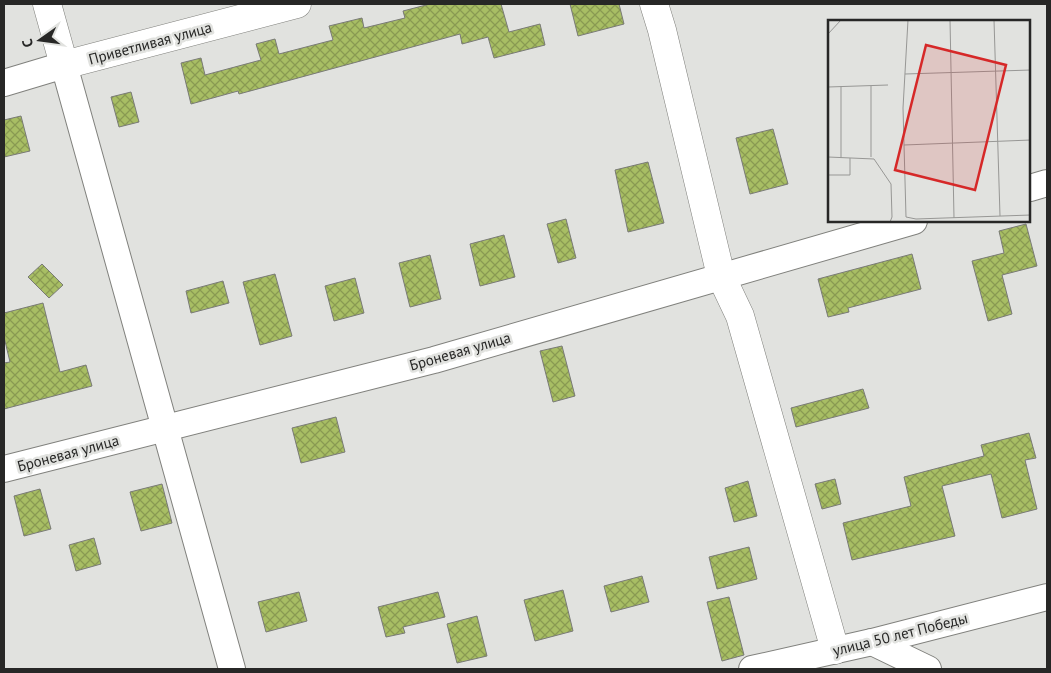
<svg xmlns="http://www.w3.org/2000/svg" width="1051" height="673" viewBox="0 0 1051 673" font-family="'PT Sans',sans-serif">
<defs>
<pattern id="building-cross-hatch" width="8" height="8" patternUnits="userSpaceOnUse" patternTransform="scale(1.25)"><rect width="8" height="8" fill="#a8be64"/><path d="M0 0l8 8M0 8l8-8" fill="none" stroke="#899a52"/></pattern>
</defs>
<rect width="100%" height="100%" fill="#e1e2df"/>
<g fill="url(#building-cross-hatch)" stroke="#797a76">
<polygon points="430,4 501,4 509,32 540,24 545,45 494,58 488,37 462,44 460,34 239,94 238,91 191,104 181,63 201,58 205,75 261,60 256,44 275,39 279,54 333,40 329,26 362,18 364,28 405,18 403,11"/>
<polygon points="570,4 619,4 624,24 578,36"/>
<polygon points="131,92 139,122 119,127 111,97"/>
<polygon points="21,116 30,151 4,157 4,120"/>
<polygon points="773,129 788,184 750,194 736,138"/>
<polygon points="648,162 664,223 628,232 615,170"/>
<polygon points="566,219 576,258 558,263 547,224"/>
<polygon points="1026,224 1037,266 1002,275 1012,314 988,321 972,261 1004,253 999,231"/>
<polygon points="504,235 515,277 480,286 470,244"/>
<polygon points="912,254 921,289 848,308 849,312 828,317 818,279"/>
<polygon points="430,255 441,299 410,307 399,263"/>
<polygon points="42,264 63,285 49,298 28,277"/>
<polygon points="275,274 292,336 260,345 243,282"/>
<polygon points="355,278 364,313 334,321 325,286"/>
<polygon points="223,281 229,303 191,313 186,291"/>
<polygon points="43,303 60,372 86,365 92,386 4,409 4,363 10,362 4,337 4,313"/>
<polygon points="562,346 575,396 553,402 540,351"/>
<polygon points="863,389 869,408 796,427 791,408"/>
<polygon points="336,417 345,452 301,463 292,428"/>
<polygon points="1029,433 1036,458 1025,460 1037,509 1002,518 991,474 942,486 955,536 852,560 843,523 911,506 904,477 984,456 981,445"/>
<polygon points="835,479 841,504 822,509 815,484"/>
<polygon points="748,481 757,516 734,522 725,488"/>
<polygon points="162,484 172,523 141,531 130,492"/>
<polygon points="40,489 51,529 24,536 14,496"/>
<polygon points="94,538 101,564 76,571 69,545"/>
<polygon points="749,547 757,579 717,589 709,557"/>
<polygon points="642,576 649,602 611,612 604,586"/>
<polygon points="563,590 573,631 535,641 524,600"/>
<polygon points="299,592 307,621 266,632 258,602"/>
<polygon points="438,592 445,617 403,627 405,633 386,637 378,607"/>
<polygon points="729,597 744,655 722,661 707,602"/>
<polygon points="477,616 487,656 457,663 447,624"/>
</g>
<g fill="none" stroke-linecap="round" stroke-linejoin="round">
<defs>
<g id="minor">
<polyline points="4,83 64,65 232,669"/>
<polyline points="1030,188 1047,183"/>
<polyline points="4,469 434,360 914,221"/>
<polyline points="872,642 928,669"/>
<polyline points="752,669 872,642 1047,597"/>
</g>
<g id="tertiary">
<polyline points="47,4 64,65 297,4"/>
<polyline points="654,4 662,30 721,276 740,316 835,650"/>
</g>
</defs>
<use href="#minor" stroke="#80817d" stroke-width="28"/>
<use href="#tertiary" stroke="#80817d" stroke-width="29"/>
<use href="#minor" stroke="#fff" stroke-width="26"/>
<use href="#tertiary" stroke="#fff" stroke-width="28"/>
</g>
<g text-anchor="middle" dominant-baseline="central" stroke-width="5" stroke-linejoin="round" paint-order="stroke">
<g font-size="15" fill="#272726" stroke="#e1e2df">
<text transform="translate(150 43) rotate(-15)">Приветливая улица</text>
<text transform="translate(460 351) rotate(-16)">Броневая улица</text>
<text transform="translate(68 453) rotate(-15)">Броневая улица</text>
<text transform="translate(900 634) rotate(-14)">улица 50 лет Победы</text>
</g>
</g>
<g transform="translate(828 20)">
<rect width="202" height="202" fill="#e1e2df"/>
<path fill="none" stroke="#979795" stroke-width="1" d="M 80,0 L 75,88 L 78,197 L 88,199 L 203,195M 122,0 L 126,198M 166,0 L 172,196M 0,14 L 13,0M 77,54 L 203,50M 13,66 L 13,138M 43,66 L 43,137M 0,67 L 60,65M 76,125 L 203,120M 0,137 L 46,139 L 63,164 L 64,197 L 62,202M 0,155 L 22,155 L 22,138"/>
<path fill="#d62828" fill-opacity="0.15" stroke="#d62828" stroke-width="2.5" d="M 98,25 L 178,45 L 147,170 L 67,150 Z"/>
<rect width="202" height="202" fill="none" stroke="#272726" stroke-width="2.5"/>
</g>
<rect width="1051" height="673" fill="none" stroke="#272726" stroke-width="10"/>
<g transform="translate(40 40) rotate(256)" stroke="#e1e2df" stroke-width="4" paint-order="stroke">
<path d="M0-4L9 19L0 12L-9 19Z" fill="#272726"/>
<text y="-8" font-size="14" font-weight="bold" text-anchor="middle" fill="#272726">С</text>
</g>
</svg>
